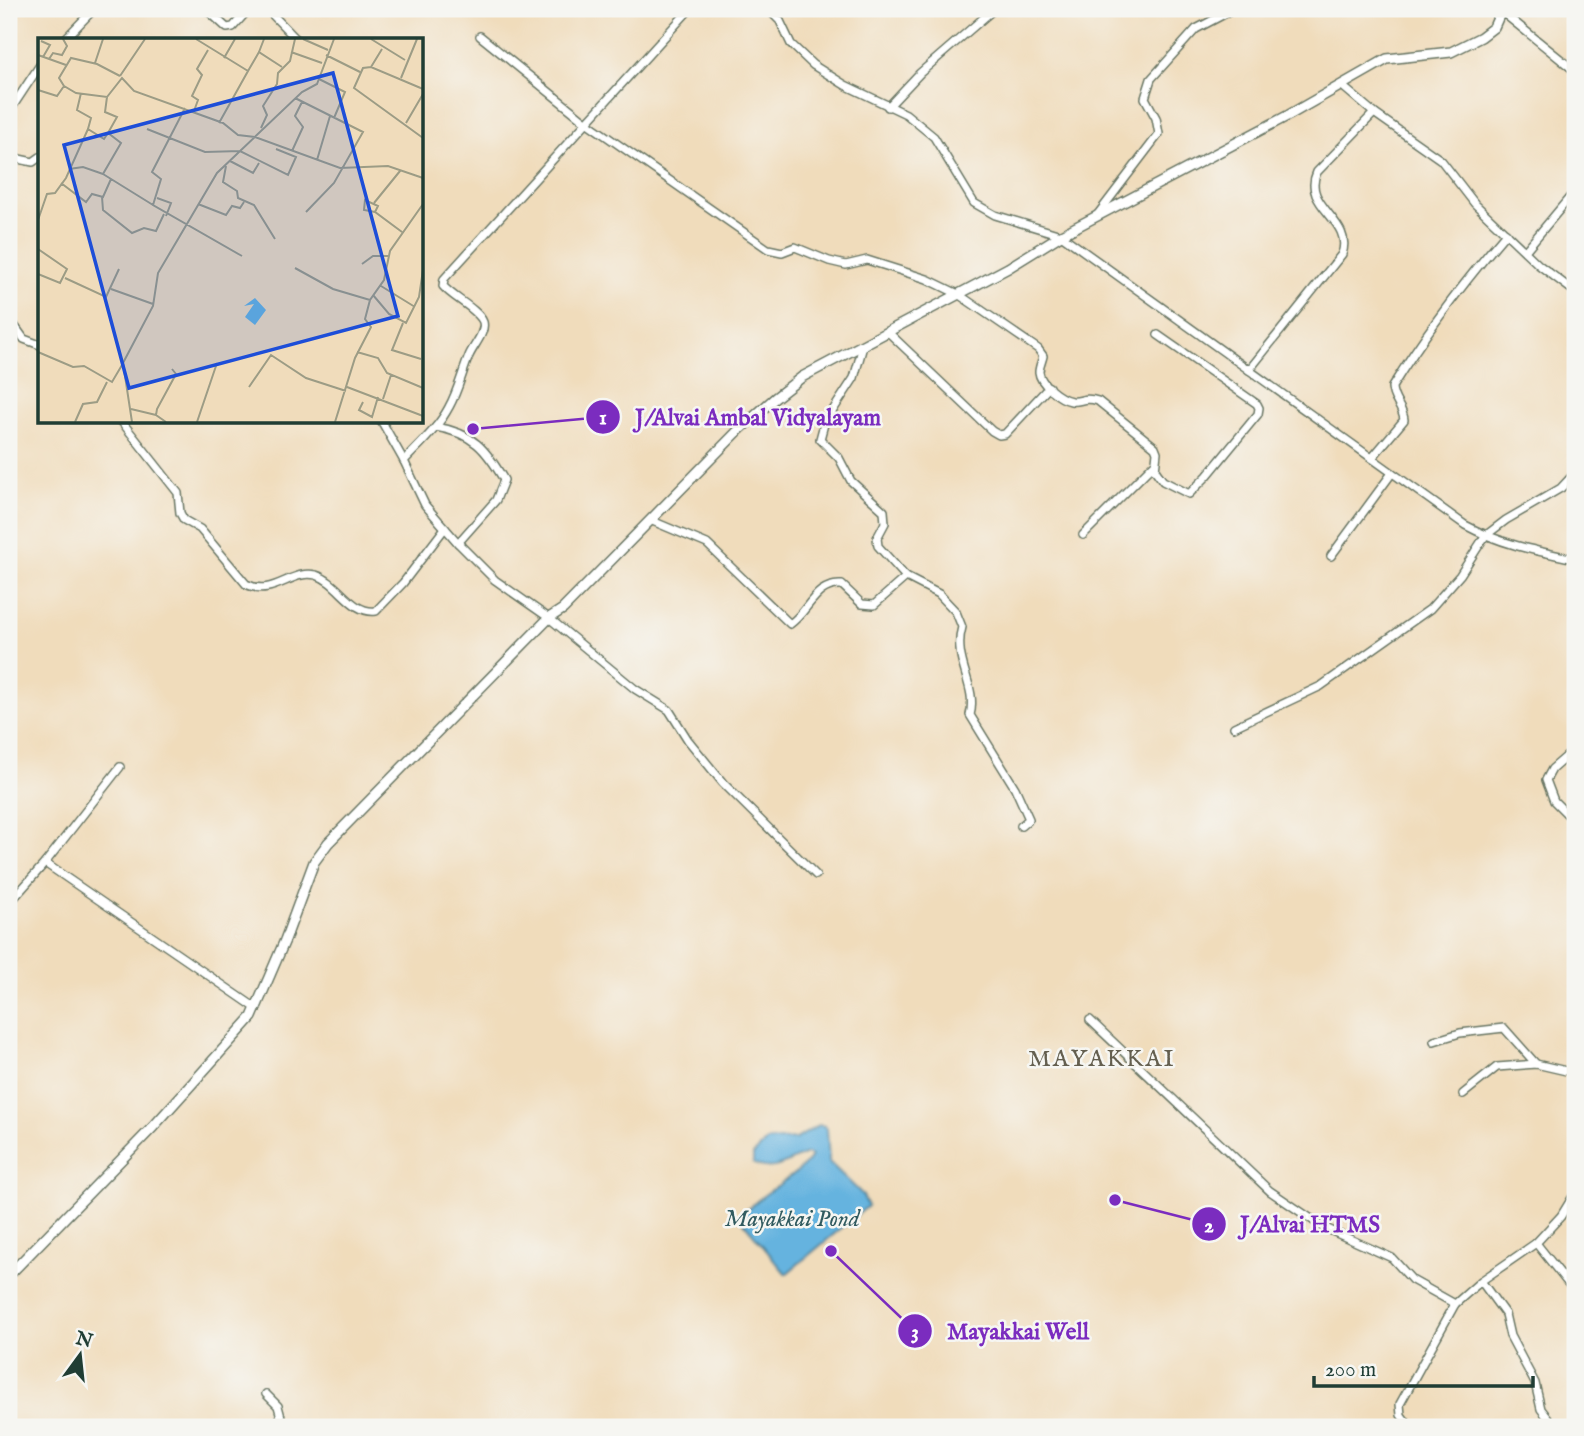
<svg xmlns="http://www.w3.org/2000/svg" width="1584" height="1436" viewBox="0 0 1584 1436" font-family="'IM FELL English',serif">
<rect width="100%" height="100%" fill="#f6f6f2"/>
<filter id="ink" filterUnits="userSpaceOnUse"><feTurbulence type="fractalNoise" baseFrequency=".0143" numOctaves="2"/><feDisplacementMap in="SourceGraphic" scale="14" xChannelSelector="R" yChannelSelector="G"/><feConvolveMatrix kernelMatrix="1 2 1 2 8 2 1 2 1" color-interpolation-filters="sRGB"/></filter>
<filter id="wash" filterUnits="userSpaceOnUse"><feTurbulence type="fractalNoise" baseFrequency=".00686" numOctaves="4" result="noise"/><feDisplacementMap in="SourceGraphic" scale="28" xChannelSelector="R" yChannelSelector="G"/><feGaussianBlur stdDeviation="1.57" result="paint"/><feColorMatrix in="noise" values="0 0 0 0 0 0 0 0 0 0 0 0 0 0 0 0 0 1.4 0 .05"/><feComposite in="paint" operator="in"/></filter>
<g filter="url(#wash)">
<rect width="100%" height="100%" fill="#f0dcbb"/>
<path fill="#65b3df" stroke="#42788a" stroke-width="2" d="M 819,1125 L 825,1126 L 827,1129 L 829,1162 L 862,1194 L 868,1206 L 786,1274 L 744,1223 L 742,1217 C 756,1194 805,1173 811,1156 L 807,1154 C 788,1160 774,1175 753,1163 L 753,1155 L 767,1141 L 796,1139 Z"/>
</g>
<g filter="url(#ink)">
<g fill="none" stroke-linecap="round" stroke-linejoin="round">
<defs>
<g id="minor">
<polyline points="206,9 227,28 233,27 249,9"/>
<polyline points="267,9 297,40"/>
<path d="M 690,9 L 444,279 L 443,286 C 452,297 479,310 483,322 C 486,333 473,346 469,356 C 462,373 458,391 449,407 C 438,428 420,444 404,461 L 425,505 L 458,543 L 495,580 L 549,618 L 635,689 L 669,710 L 688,740 L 723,783 L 816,875"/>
<path d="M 768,9 L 780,21 L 791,44 L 813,65 L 845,85 L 906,114 L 934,137 L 974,203 L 995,215 L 1061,235 L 1465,525 C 1500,544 1536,551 1575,559"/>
<polyline points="1501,11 1575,71"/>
<path d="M 480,36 L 586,122 L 768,249 L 782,252 L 795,247 L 829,261 L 846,265 L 867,260 L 927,279 L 958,294 L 1038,349 L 1043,356 C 1042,361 1039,367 1039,372 C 1040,384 1060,399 1071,401 C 1081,403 1082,396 1098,401 L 1155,447 L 1157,452 L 1155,470 L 1163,481 L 1189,494 L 1207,476 L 1258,414 L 1259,408 L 1257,404 L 1158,335"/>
<polyline points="64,40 94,9"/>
<polyline points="1341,85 1374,113 1441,160 1475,204 1539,265 1575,292"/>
<polyline points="888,107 920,73 994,9"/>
<polyline points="9,112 40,65"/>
<polyline points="9,153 19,159 33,162 40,157"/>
<polyline points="1098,214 1159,134 1156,118 1145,98 1151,79 1196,29 1234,9"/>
<polyline points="1525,251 1575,191"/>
<polyline points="9,318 24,339 40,345"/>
<polyline points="888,332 992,431 999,435 1005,434 1049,387"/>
<path d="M 863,346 L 854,378 L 824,424 L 820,439 L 839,458 L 851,481 L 884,511 L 885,523 L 877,538 L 878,546 L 906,577 L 939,594 L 956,612 L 962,627 C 952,661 978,686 970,715 L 1015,788 L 1029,819 L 1021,826"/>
<path d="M 1249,370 L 1342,254 C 1354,220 1301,206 1317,172 L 1374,113"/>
<path d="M 122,422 L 178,493 L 180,513 L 184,520 L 200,529 L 246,584 C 273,598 291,569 316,575 C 339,582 351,614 376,611 L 403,583 L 445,528"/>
<polyline points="382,422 404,461"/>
<path d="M 436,427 C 473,433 486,449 504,480 L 496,500 L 458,543"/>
<path d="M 1372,458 L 1404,420 C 1403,407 1392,400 1392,387 C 1426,332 1464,282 1506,233"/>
<path d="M 650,520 L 707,544 L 790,624 C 809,611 815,583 842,585 L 862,604 L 874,605 L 906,577"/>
<polyline points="1083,535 1154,464"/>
<polyline points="1331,556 1392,473"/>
<polyline points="1234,727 1321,686 1430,609 1460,575 1485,536 1506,520 1561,488 1575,473"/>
<polyline points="1575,749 1552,769 1546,780 1554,801 1575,822"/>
<polyline points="45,863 256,1008"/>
<polyline points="9,899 14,898 45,863 120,767"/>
<polyline points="1090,1020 1270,1191 1323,1227 1392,1258 1412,1280 1455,1304"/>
<polyline points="1434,1041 1460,1033 1504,1028 1536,1064"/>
<polyline points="1463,1094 1497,1067 1536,1064 1575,1073"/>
<polyline points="1536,1243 1575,1292"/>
<polyline points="1481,1281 1505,1314 1510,1336 1535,1383 1541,1409 1555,1427"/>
<polyline points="266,1394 278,1406 281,1417 276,1427"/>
<polyline points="1410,1427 1401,1415 1400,1404 1455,1304 1481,1281 1536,1243 1561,1216 1575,1193"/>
</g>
<polyline id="tertiary" points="9,1275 153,1127 252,1017 285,940 314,862 328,843 549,618 563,609 738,431 775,398 802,377 1008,268 1061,235 1289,115 1387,59 1451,52 1481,37 1494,27 1502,9"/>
</defs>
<use href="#minor" stroke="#687563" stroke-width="10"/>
<use href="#tertiary" stroke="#687563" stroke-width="12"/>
<use href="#minor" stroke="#fff" stroke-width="7"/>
<use href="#tertiary" stroke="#fff" stroke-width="9"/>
</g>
</g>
<g text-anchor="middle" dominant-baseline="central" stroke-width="5" stroke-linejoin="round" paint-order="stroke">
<g font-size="23" font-style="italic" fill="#305a5f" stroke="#f6f6f2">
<text x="792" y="1219">Mayakkai Pond</text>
</g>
<g font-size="24" letter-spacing="2" fill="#645f4f" stroke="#f6f6f2">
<text x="1102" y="1059">MAYAKKAI</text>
</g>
</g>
<g transform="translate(38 38)">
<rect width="385" height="385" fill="#f0dcbb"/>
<path d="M 217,260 L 228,272 L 217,287 L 207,279 L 216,266 L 206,268 Z" fill="#65b3df"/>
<path fill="none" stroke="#9c9c85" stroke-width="2" d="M 158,1 L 210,33 L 181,85M 226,1 L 221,14 L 244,29M 265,1 L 290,12M 333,1 L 367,22M 3,3 L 12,7 L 5,19M 253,14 L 284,25M 0,17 L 28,27M 288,17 L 322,34M 186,20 L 197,1M 11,21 L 15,15 L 24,17 L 29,8 L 25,1M 57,25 L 65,1M 333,29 L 344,11M 210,33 L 221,14M 82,38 L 107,1M 363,40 L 379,1M 281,41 L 307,54 L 296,80M 26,48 L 21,40 L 33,20 L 59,26 L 82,38M 385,51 L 333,29 L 325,30 L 316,50 L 385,100M 0,52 L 19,58 L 26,48 L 38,55 L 69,59 L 84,40 L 96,53 L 185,85 L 200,97 L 217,99 L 302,130 L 350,128 L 385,140M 43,55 L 39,72 L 53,80 L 50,91 L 66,101 L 70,95 L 83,105 L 65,136 L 115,167M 69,59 L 67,74 L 79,79 L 70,95M 257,60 L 325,94 L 296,145 L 268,174M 147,70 L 114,134 L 123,141 L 115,167 L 204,218M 156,73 L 160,62 L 154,58 L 164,37 L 159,31 L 170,12M 368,85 L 385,56M 223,90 L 229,77 L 225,68 L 239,46 L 240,35 L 252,23 L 257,1M 109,91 L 167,114 L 202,113 L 250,137 L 258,119 L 238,111M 254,113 L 265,89 L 257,78 L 264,64M 279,122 L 292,78M 192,123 L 215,135 L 221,125M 188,128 L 185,144 L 199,153 L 200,160 L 216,167 L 237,201M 31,131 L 45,129 L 65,136M 23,145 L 48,164 L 54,156 L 65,159 L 73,141M 64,159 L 65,172 L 94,195 L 106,190 L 118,193 L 126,176M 119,160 L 133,165 L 128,178M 336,165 L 362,133M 160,166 L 188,177 L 194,168 L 202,170 L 206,164M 337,174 L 340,168 L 327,162 L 326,172 L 337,174 L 364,194M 0,182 L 9,156 L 17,155 L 28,140 L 50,91M 0,211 L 29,231 L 22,245 L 0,236M 324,226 L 335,218 L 351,218M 257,230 L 295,251 L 332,262M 27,240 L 68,259 L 81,231M 343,248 L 377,269M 73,251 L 115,266M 335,257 L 351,276 L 368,285 L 381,259 L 385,232M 365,285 L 354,312 L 383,321M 0,314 L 35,329 L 46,328 L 74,344 L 84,327M 319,314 L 340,320 L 349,335 L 385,350M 211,349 L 233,317 L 268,340 L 308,353M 309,349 L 385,378M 345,361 L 353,337M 325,364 L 321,372 L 334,379 L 340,359M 93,371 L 118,377M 37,384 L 45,366 L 59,364 L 69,344M 94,384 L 85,325 L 115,268 L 120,235 L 179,135 L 264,54 L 279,46 L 296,1M 128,384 L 118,377 L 119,371 L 138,336 L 134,331M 159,384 L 179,325M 297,384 L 317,320 L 333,289 L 327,281 L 332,262 L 346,242 L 352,213 L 385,166"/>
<path fill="#1d4ed8" fill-opacity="0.15" stroke="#1d4ed8" stroke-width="3.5" d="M 295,35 L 360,278 L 91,350 L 26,107 Z"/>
<rect width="385" height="385" fill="none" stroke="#1f3d34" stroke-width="3.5"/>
</g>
<path fill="none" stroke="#7b2cbf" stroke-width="2.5" d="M473 429L603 417M1115 1200L1209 1224M831 1251L915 1331"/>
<g fill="#7b2cbf" stroke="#f6f6f2" stroke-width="2.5">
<circle cx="473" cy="429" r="7"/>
<circle cx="1115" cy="1200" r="7"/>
<circle cx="831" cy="1251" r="7"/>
<circle cx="603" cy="417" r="18"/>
<circle cx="1209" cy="1224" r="18"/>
<circle cx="915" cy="1331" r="18"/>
</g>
<g font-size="21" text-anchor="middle" font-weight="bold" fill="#fff">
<text x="603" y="424">1</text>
<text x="1209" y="1232">2</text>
<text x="915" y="1338">3</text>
</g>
<g font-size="23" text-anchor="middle" font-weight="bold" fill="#7b2cbf" stroke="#f6f6f2" stroke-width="5" stroke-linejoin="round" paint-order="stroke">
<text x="758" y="425">J/Alvai Ambal Vidyalayam</text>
<text x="1310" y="1232">J/Alvai HTMS</text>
<text x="1018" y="1339">Mayakkai Well</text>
</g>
<rect width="1584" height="1436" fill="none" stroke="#f6f6f2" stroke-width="35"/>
<g transform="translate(80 1355) rotate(15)" stroke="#f6f6f2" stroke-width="5" paint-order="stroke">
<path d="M0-5L12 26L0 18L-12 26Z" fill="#1f3d34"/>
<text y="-10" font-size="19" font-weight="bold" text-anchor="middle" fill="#1f3d34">N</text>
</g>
<path d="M1314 1376v10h219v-10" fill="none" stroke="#1f3d34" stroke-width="3.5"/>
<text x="1325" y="1376" font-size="21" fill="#1f3d34" stroke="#f6f6f2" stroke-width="5" paint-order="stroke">200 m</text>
</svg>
